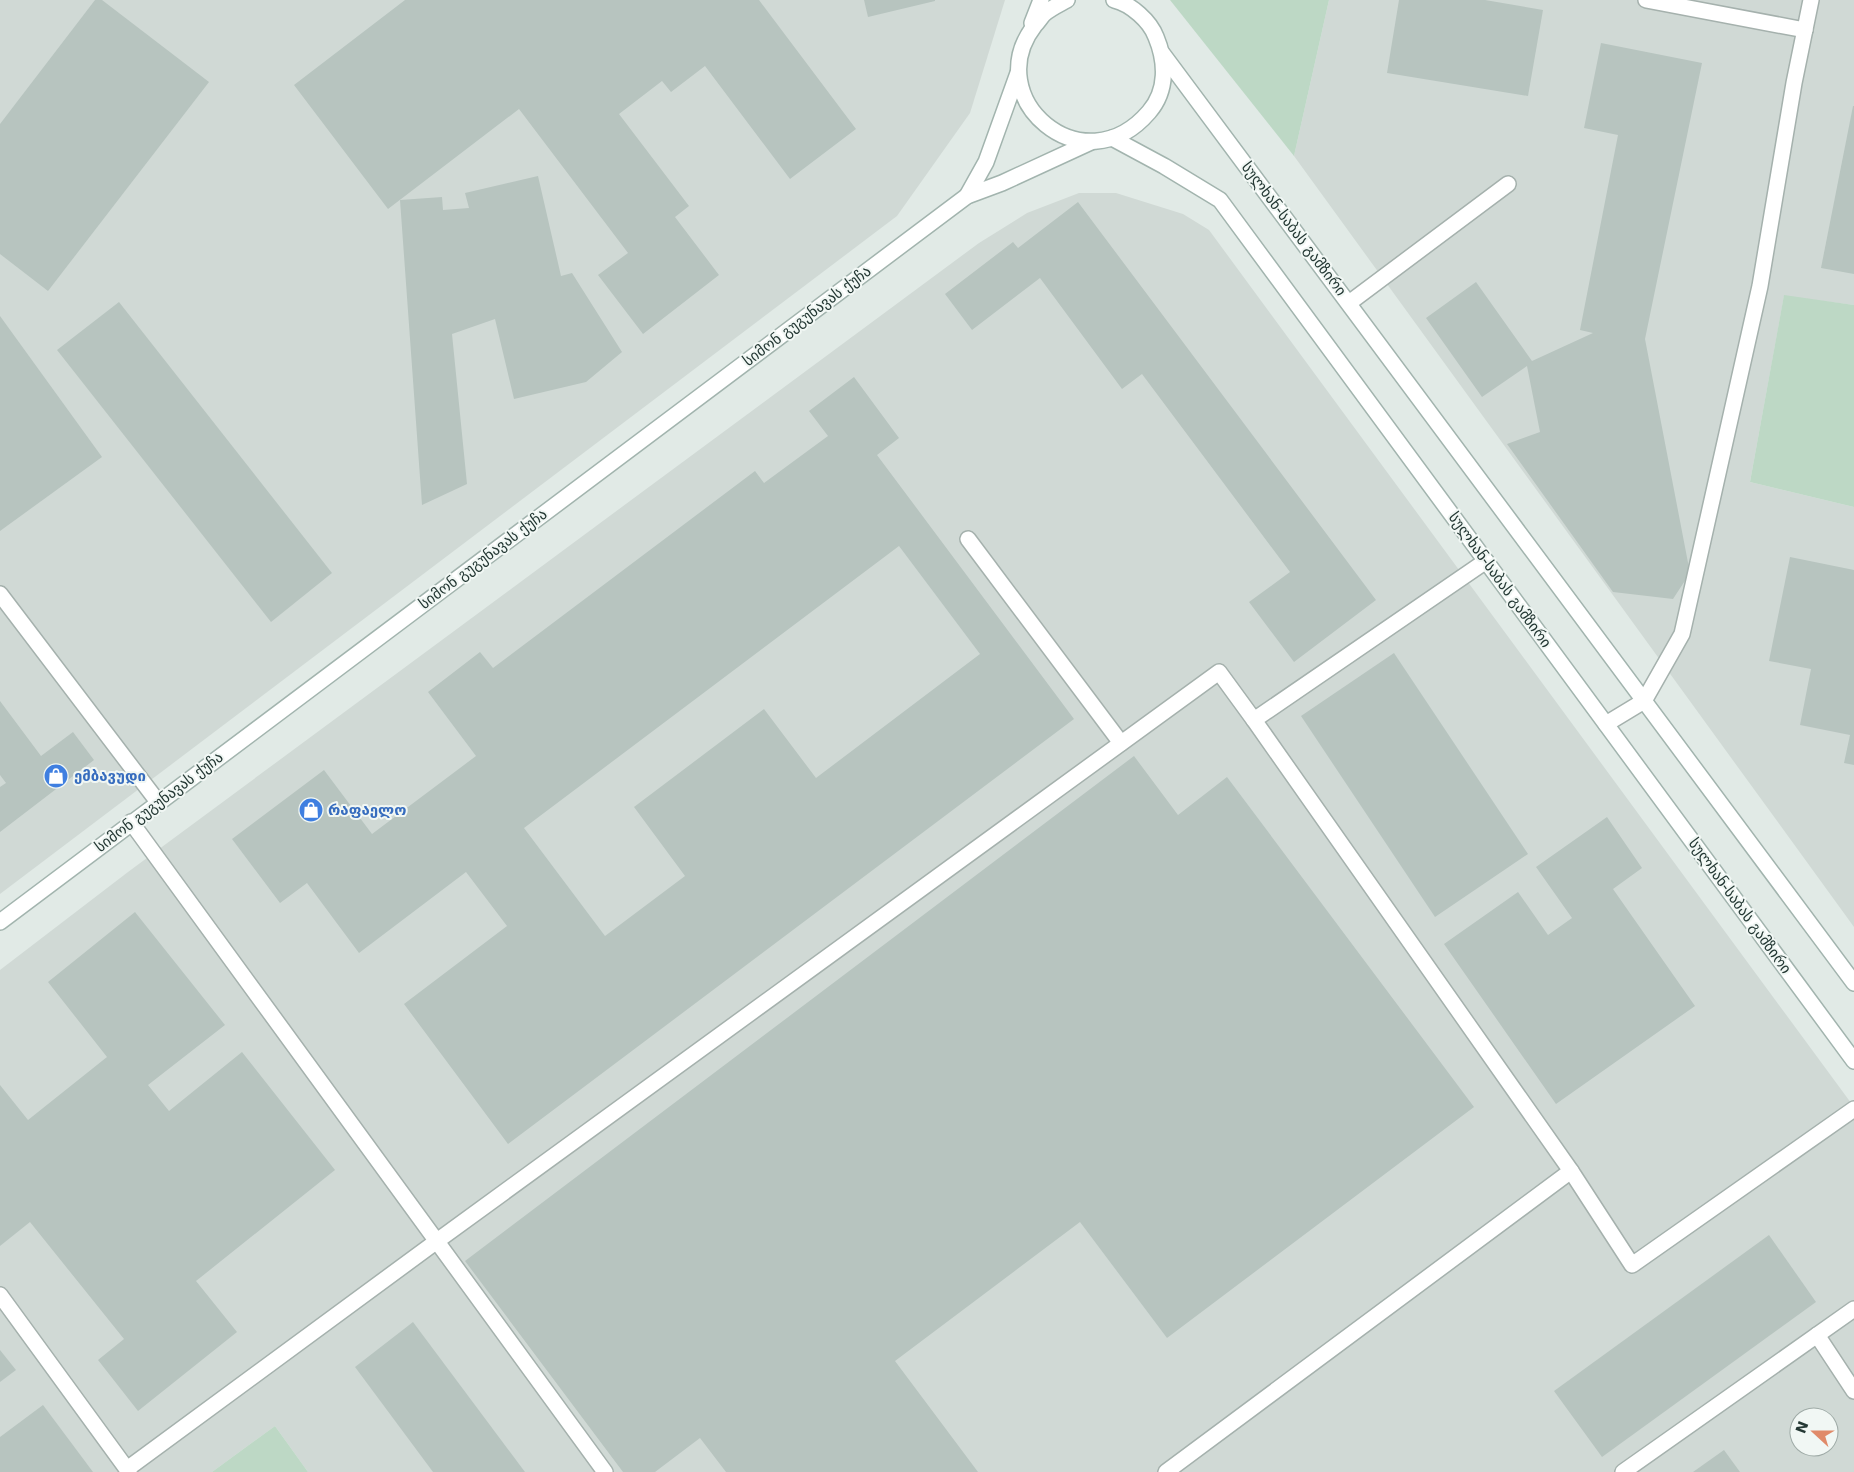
<svg xmlns="http://www.w3.org/2000/svg" width="1854" height="1472" viewBox="0 0 1854 1472" font-family="'DejaVu Sans','Noto Sans Georgian',sans-serif">
<rect width="100%" height="100%" fill="#e1eae6"/>
<g fill="#d0d9d5" fill-rule="evenodd">
<polygon points="0,0 1005,0 970,113 897,216 0,894"/>
<polygon points="1329,0 1854,0 1854,305 1784,296 1750,482 1854,507 1854,927 1294,156"/>
<path d="M 1079,193 L 1116,193 L 1183,214 L 1209,230 L 1854,1107 L 1854,1472 L 308,1472 L 275,1426 L 212,1472 L 0,1472 L 0,970 L 128,872 L 979,243 L 1027,213 ZM 1799,1417 L 1829,1417 L 1829,1447 L 1799,1447 Z"/>
</g>
<g fill="#bdd8c5">
<polygon points="1170,0 1329,0 1294,156"/>
<polygon points="1784,295 1854,305 1854,507 1750,482"/>
<polygon points="275,1426 308,1472 212,1472"/>
</g>
<g fill="#b7c4bf" fill-rule="evenodd">
<polygon points="95,0 102,0 209,82 48,291 0,254 0,124"/>
<polygon points="405,0 759,0 856,129 790,179 705,66 671,92 662,81 619,114 689,206 675,217 719,275 643,334 598,275 628,253 519,109 388,209 294,85"/>
<polygon points="864,0 935,0 935,1 868,17"/>
<polygon points="1399,0 1485,0 1543,10 1528,96 1387,73"/>
<polygon points="1601,43 1702,63 1645,339 1690,573 1673,599 1613,592 1507,444 1540,432 1527,366 1482,397 1426,318 1476,282 1532,361 1593,333 1580,330 1618,135 1584,128"/>
<polygon points="1853,106 1854,106 1854,274 1821,268"/>
<polygon points="538,176 561,276 572,273 622,352 586,382 514,399 495,319 452,334 467,484 422,505 400,200 442,197 443,210 469,208 465,193"/>
<polygon points="1078,202 1376,600 1294,662 1249,602 1290,572 1142,374 1122,389 1040,278 972,330 945,294 1013,242 1018,248"/>
<polygon points="119,302 332,573 271,622 57,350"/>
<polygon points="0,316 102,457 0,531"/>
<path d="M 854,377 L 899,438 L 877,455 L 1074,719 L 508,1144 L 404,1004 L 507,926 L 466,872 L 359,953 L 307,883 L 280,903 L 232,839 L 324,770 L 372,834 L 476,756 L 428,692 L 480,652 L 493,668 L 755,471 L 764,483 L 828,436 L 809,411 ZM 899,546 L 980,654 L 816,778 L 764,709 L 634,807 L 685,876 L 605,936 L 524,828 Z"/>
<polygon points="1790,557 1854,570 1854,765 1844,763 1850,735 1800,725 1811,669 1769,661"/>
<polygon points="1394,653 1528,854 1435,917 1301,716"/>
<polygon points="0,701 41,756 73,732 94,760 0,832 0,787 6,783 0,775"/>
<polygon points="1134,756 1178,815 1227,777 1474,1107 1167,1338 1080,1222 895,1361 978,1472 726,1472 700,1438 655,1472 623,1472 465,1261"/>
<polygon points="1607,817 1642,868 1613,889 1695,1006 1556,1104 1444,944 1518,892 1548,935 1572,918 1536,867"/>
<polygon points="135,912 225,1025 148,1085 169,1111 242,1052 335,1170 196,1281 237,1332 138,1411 98,1360 124,1339 30,1222 0,1246 0,1085 28,1120 107,1057 48,982"/>
<polygon points="1769,1235 1816,1302 1602,1457 1554,1391"/>
<polygon points="413,1322 525,1472 433,1472 355,1367"/>
<polygon points="0,1350 16,1370 0,1382"/>
<polygon points="43,1405 93,1472 0,1472 0,1437"/>
<polygon points="1724,1450 1740,1472 1693,1472"/>
</g>
<g fill="none" stroke-linecap="round" stroke-linejoin="round">
<defs>
<g id="service">
<polyline points="1646,0 1805,30"/>
<polyline points="1349,303 1508,184"/>
<polyline points="968,539 1121,743"/>
<polyline points="1486,561 1254,720 1571,1171 1632,1265 1854,1109"/>
<polyline points="0,594 158,802"/>
<polyline points="1606,724 1644,701 1682,634 1760,286 1794,83 1811,0"/>
<polyline points="131,822 605,1472"/>
<polyline points="0,1295 129,1472"/>
<polyline points="1817,1335 1854,1391"/>
<polyline points="127,1469 437,1241 1219,672 1254,720"/>
<polyline points="1166,1472 1571,1171"/>
<polyline points="1623,1472 1854,1309"/>
</g>
<g id="secondary">
<path d="M 1067,0 C 1060,4 1051,8 1044,14 C 1041,17 1038,22 1035,25 C 978,98 1083,189 1149,112 C 1168,90 1166,61 1156,37 C 1150,21 1131,4 1114,0"/>
<polyline points="1032,23 1041,0"/>
<polyline points="1162,53 1854,983"/>
<polyline points="1112,138 1164,166 1220,200 1854,1061"/>
<polyline points="967,196 986,162 1018,73"/>
<polyline points="0,922 967,196 1002,183 1091,142"/>
</g>
</defs>
<use href="#service" stroke="#a5b1ad" stroke-width="18"/>
<use href="#secondary" stroke="#a2b4ae" stroke-width="18"/>
<use href="#service" stroke="#fff" stroke-width="15"/>
<use href="#secondary" stroke="#fff" stroke-width="15"/>
</g>
<defs>
<symbol id="shop-disc" viewBox="-11 -11 22 22"><circle r="9.5" fill="#3f7fe0" stroke="#f1f7f4"/><path d="M-5-2.5h2.3a2.7 3.5 0 0 1 5.4 0H5L5.5 6h-11ZM-1.5-2.5h3a1.5 2.3 0 0 0-3 0Z" fill="#fff"/></symbol>
</defs>
<g fill-rule="evenodd">
<use href="#shop-disc" x="42" y="762" width="28" height="28"/>
<use href="#shop-disc" x="297" y="796" width="28" height="28"/>
</g>
<g text-anchor="middle" dominant-baseline="central" stroke-width="4" stroke-linejoin="round" paint-order="stroke">
<g font-size="15" fill="#243834" stroke="#f1f7f4">
<text transform="translate(1294 229) rotate(53)">სულხან-საბას გამზირი</text>
<text transform="translate(807 316) rotate(-37)">სიმონ გუგუნავას ქუჩა</text>
<text transform="translate(483 559) rotate(-37)">სიმონ გუგუნავას ქუჩა</text>
<text transform="translate(1500 580) rotate(54)">სულხან-საბას გამზირი</text>
<text transform="translate(159 802) rotate(-37)">სიმონ გუგუნავას ქუჩა</text>
<text transform="translate(1740 906) rotate(54)">სულხან-საბას გამზირი</text>
</g>
<g font-size="15" font-weight="bold" fill="#366cbe" stroke="#f1f7f4" text-anchor="start">
<text x="74" y="776">ემბავუდი</text>
<text x="328" y="810">რაფაელო</text>
</g>
</g>
<g transform="translate(1814 1432) rotate(291)"><circle r="24" fill="#f1f7f4" stroke="#9faba7"/>
<path d="M0-4L9 19L0 12L-9 19Z" fill="#e08a69"/>
<text y="-8" font-size="14" font-weight="bold" text-anchor="middle" fill="#243834">N</text>
</g>
</svg>
